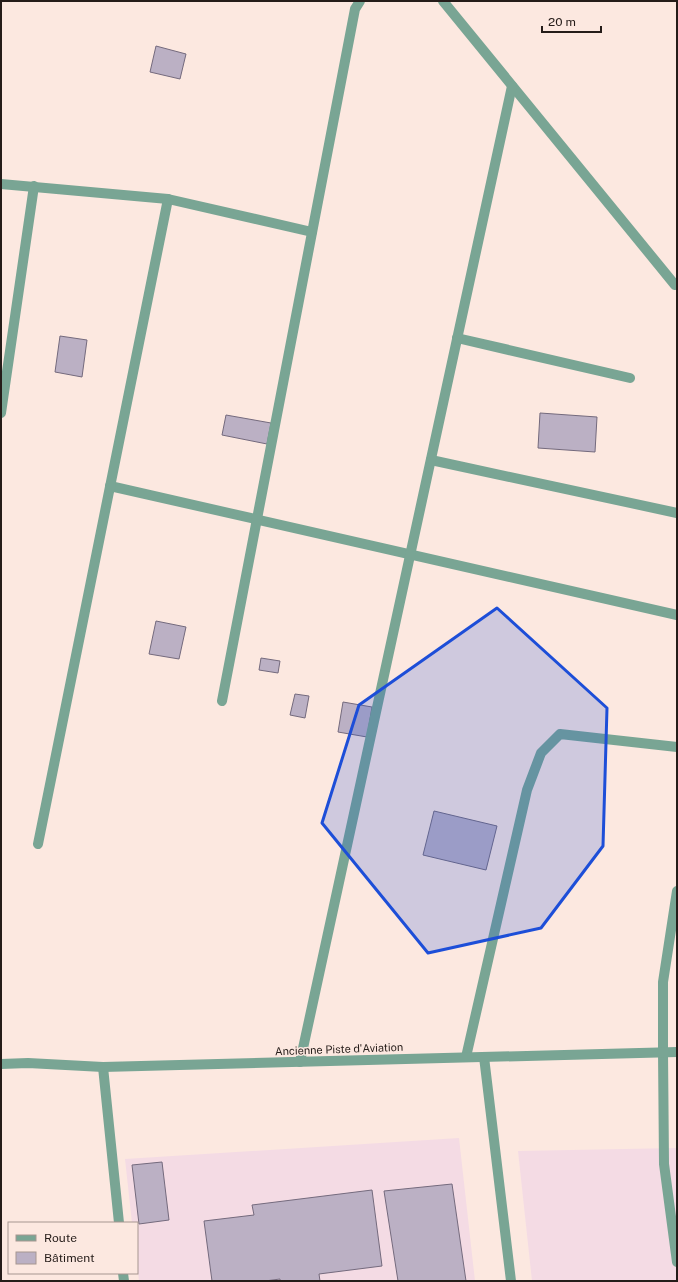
<svg xmlns="http://www.w3.org/2000/svg" width="678" height="1282" viewBox="0 0 678 1282" font-family="'Public Sans',sans-serif">
<rect width="100%" height="100%" fill="#fce8e0"/>
<g fill="#f4dbe4">
<polygon points="459,1138 475,1281 139,1281 137,1263 137,1223 132,1223 125,1159"/>
<polygon points="677,1148 677,1281 532,1281 518,1151"/>
</g>
<g fill="#bbb0c4" stroke="#746a7d">
<polygon points="156,46 186,54 180,79 150,72"/>
<polygon points="60,336 87,340 82,377 55,372"/>
<polygon points="540,413 597,417 595,452 538,448"/>
<polygon points="226,415 271,423 267,444 222,435"/>
<polygon points="156,621 186,627 179,659 149,654"/>
<polygon points="261,658 280,661 278,673 259,670"/>
<polygon points="295,694 309,696 305,718 290,715"/>
<polygon points="343,702 372,707 367,737 338,732"/>
<polygon points="434,811 497,826 486,870 423,855"/>
<polygon points="162,1162 169,1220 139,1224 132,1165"/>
<polygon points="452,1184 466,1281 398,1281 384,1191"/>
<polygon points="372,1190 382,1266 319,1274 320,1281 280,1281 280,1279 265,1281 212,1281 204,1221 254,1215 252,1205"/>
</g>
<g fill="none" stroke-linecap="round" stroke-linejoin="round">
<g stroke="#79a594" stroke-width="10">
<polyline points="443,1 675,285"/>
<polyline points="457,338 630,378"/>
<polyline points="431,460 677,513"/>
<polyline points="110,486 677,615"/>
<polyline points="222,701 355,9 360,1"/>
<polyline points="38,844 168,199"/>
<polyline points="663,1052 664,1164 677,1262"/>
<polyline points="466,1057 527,790 541,753 560,734 677,747"/>
<polyline points="300,1062 512,86"/>
</g>
<g stroke="#79a594" stroke-width="10">
<polyline points="1,184 168,199 312,232"/>
<polyline points="1,413 34,186"/>
<polyline points="663,1052 663,982 677,891"/>
<polyline points="484,1057 511,1281"/>
<polyline points="103,1067 119,1223"/>
<polyline points="123,1273 124,1281"/>
</g>
<polyline stroke="#79a594" stroke-width="10" points="1,1064 28,1063 103,1067 677,1052"/>
</g>
<path fill="#1d4ed8" fill-opacity="0.2" stroke="#1d4ed8" stroke-width="3" stroke-linejoin="round" d="M 497,608 L 607,708 L 603,846 L 541,928 L 428,953 L 322,823 L 359,705 Z"/>
<g text-anchor="middle" dominant-baseline="central" stroke-width="3" stroke-linejoin="round" paint-order="stroke">
<g font-size="11" fill="#251c19" stroke="#fce8e0">
<text transform="translate(339 1049) rotate(-2)">Ancienne Piste d'Aviation</text>
</g>
</g>
<rect width="678" height="1282" fill="none" stroke="#251c19" stroke-width="4"/>
<rect x="8" y="1222" width="130" height="52" fill="#fce8e0" stroke="#a69690"/>
<rect x="16" y="1235" width="20" height="6" fill="#79a594" stroke="#a69690"/>
<text x="44" y="1242" font-size="12" fill="#251c19">Route</text>
<rect x="16" y="1252" width="20" height="12" fill="#bbb0c4" stroke="#a69690"/>
<text x="44" y="1262" font-size="12" fill="#251c19">Bâtiment</text>
<path d="M542 26v6h59v-6" fill="none" stroke="#251c19" stroke-width="2"/>
<text x="548" y="26" font-size="12" fill="#251c19" stroke="#fce8e0" stroke-width="3" paint-order="stroke">20 m</text>
</svg>
